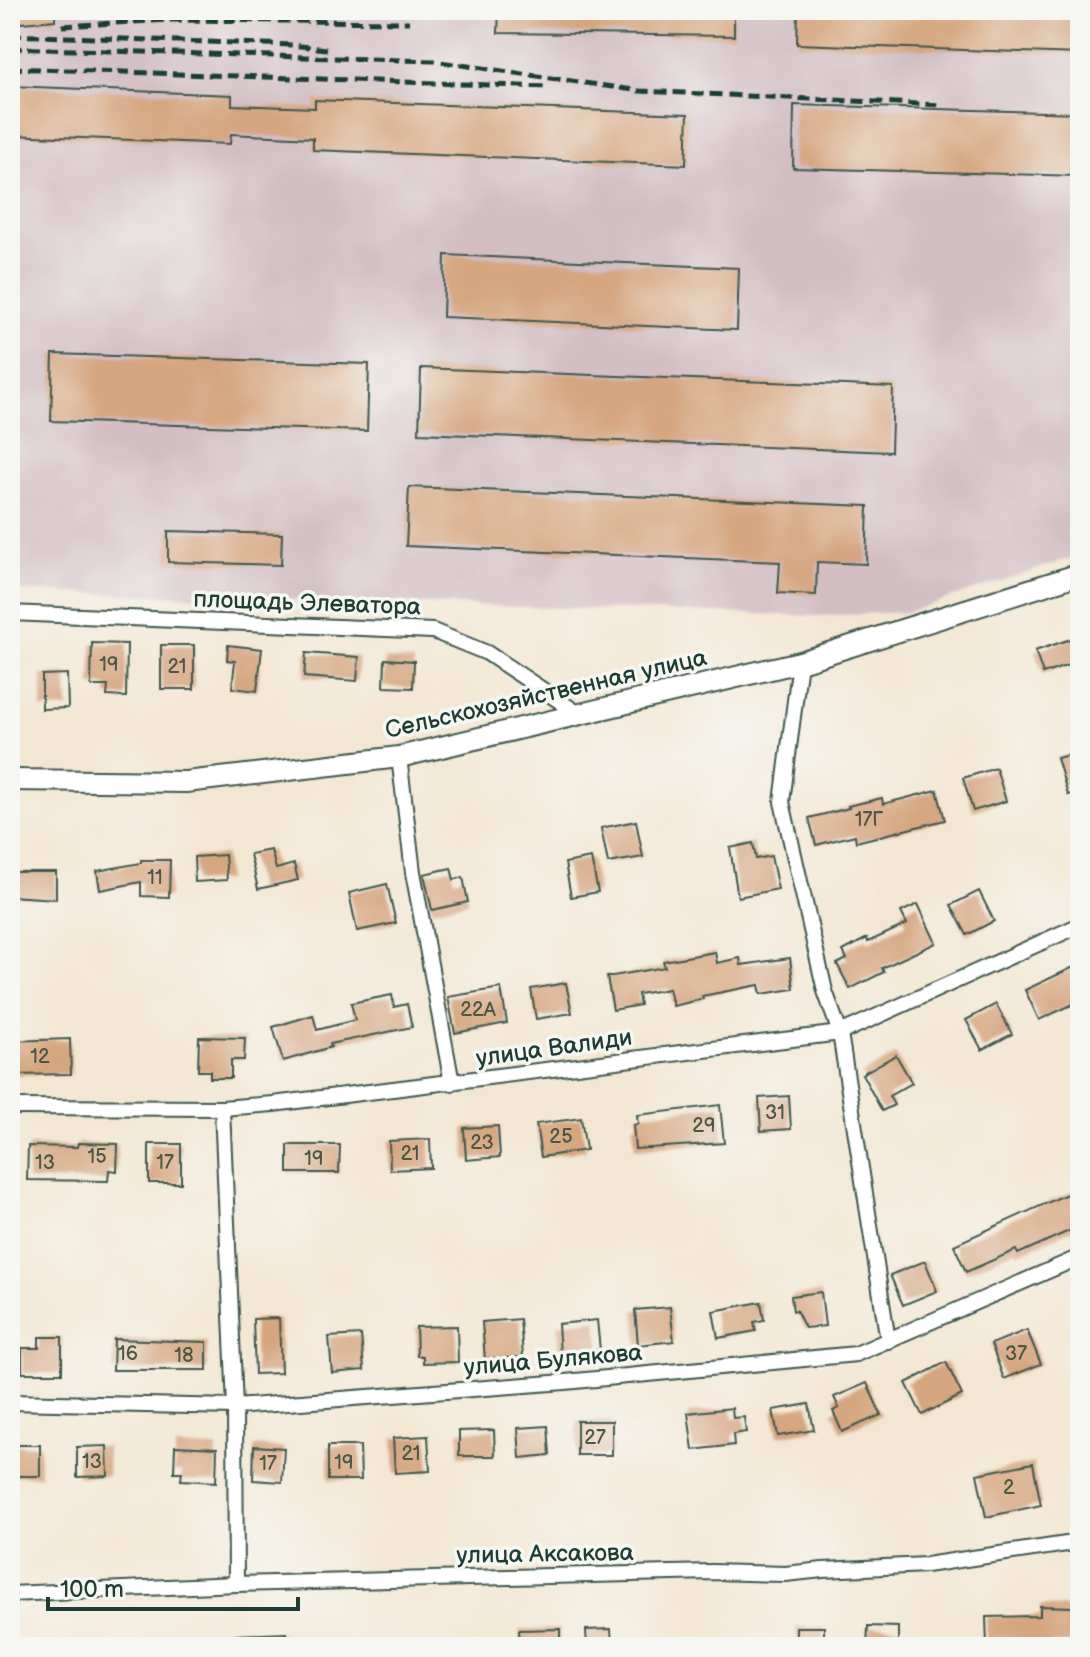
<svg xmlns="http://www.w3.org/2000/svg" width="1090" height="1657" viewBox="0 0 1090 1657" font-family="'Balsamiq Sans',sans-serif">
<rect width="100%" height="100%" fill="#f6f6f2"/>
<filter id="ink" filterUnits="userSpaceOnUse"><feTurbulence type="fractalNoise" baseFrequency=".0125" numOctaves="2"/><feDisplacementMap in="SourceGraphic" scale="16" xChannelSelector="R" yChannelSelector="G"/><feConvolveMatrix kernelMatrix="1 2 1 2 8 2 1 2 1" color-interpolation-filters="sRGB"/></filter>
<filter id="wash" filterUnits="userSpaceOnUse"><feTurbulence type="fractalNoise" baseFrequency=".006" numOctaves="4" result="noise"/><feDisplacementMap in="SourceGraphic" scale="32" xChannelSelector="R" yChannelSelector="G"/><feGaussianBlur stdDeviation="1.8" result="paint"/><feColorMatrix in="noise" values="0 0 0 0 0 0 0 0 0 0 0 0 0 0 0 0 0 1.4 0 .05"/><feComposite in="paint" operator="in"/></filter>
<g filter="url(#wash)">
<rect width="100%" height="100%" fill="#f3e7d3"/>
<polygon fill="#d2bec3" points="10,10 1080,10 1080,555 907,612 818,616 10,591"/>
<g id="blocks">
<g fill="#d5a680">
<polygon points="10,10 55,10 55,20 10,24"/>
<polygon points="499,10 734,10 734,36 498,33"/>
<polygon points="798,10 1080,10 1080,54 797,44"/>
<polygon points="10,86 232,95 232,105 315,108 315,100 688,114 686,165 313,150 313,138 231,134 230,144 10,135"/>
<polygon points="794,105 1080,113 1080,176 793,168"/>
<polygon points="445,255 739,268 737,330 443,317"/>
<polygon points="53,354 369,364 367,431 51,421"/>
<polygon points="421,368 893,387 891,452 419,433"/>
<polygon points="409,487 868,506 866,564 817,562 816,595 778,593 780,562 406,546"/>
<polygon points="168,531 282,534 281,565 168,562"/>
<polygon points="1080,636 1080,661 1043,674 1035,651"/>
<polygon points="92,643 127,644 126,697 107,696 108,686 91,686"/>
<rect x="161" y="645" width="33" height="44"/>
<polygon points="228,645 262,649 257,691 232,688 235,661 227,660"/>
<polygon points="306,653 359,657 357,681 304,677"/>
<polygon points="385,659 414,661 413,688 384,687"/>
<polygon points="67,674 68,708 42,709 42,675"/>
<polygon points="1080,752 1080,792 1068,795 1057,758"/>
<polygon points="996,768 1006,801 973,811 963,778"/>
<polygon points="937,790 945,820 856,842 855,835 816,845 809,818 849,808 848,806 882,798 883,804"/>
<polygon points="636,821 643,857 608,863 601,828"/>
<polygon points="753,843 756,859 771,856 778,889 738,897 730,848"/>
<polygon points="271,850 276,869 294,864 298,880 258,889 250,854"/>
<polygon points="225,855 227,880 195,882 194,857"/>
<polygon points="591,858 598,892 571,897 565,863"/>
<polygon points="141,860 170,860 169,897 141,896 141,882 100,890 97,871 141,863"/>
<polygon points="451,868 454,880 463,877 468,902 432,910 424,874"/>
<polygon points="10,872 56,872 56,899 10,896"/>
<polygon points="387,884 396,923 357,931 349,893"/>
<polygon points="979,891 994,921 967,935 951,905"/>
<polygon points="918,904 936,943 882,968 884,972 850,989 837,964 847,959 843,951 867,938 868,942 907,924 901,912"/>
<polygon points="715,952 717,963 740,958 741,965 790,958 794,989 761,994 759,985 702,996 703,999 673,1006 669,989 638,994 640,1005 613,1010 607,977 665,967 663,961"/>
<polygon points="1080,964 1080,1001 1039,1020 1025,990"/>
<polygon points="566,983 572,1013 536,1019 531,989"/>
<polygon points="501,988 507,1023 455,1033 448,997"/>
<polygon points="392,995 394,1007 407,1004 412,1027 330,1044 331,1047 283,1061 273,1027 313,1015 317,1030 355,1020 351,1003"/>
<polygon points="996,1004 1012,1034 982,1050 966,1020"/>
<polygon points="199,1037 245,1038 244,1060 231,1060 231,1078 210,1078 210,1071 198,1071"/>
<polygon points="70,1039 71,1074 10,1075 10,1041"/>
<polygon points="896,1055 912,1083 889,1096 894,1105 882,1111 862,1074"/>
<polygon points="789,1096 791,1129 761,1131 759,1098"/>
<polygon points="720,1105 724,1143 635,1149 633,1125 638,1124 637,1115"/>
<polygon points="581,1118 586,1150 541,1157 536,1124"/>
<polygon points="498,1126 500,1157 466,1160 464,1128"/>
<polygon points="430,1139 431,1168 390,1170 389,1141"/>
<polygon points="78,1143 118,1144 117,1171 109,1170 108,1181 27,1180 28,1146 77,1147"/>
<rect x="149" y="1144" width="32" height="39"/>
<polygon points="288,1145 340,1145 339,1173 288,1173"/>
<polygon points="1080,1188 1080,1226 1018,1254 1016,1250 966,1272 954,1245"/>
<polygon points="925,1261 937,1291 903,1305 890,1275"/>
<polygon points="821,1292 825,1326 805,1328 796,1310 793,1311 791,1296"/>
<polygon points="761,1302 764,1320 754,1322 756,1331 718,1338 713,1311"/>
<polygon points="670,1307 674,1341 638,1345 635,1310"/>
<polygon points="279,1318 281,1373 255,1374 253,1319"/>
<polygon points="520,1319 523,1357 485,1359 482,1322"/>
<polygon points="597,1320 600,1350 560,1354 558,1324"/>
<polygon points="457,1326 458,1362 423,1363 423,1356 417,1356 416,1327"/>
<polygon points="1027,1330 1041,1364 1004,1379 991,1344"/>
<polygon points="361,1335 364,1370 332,1373 329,1337"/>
<polygon points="39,1337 62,1337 62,1373 22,1373 22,1348 39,1348"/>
<polygon points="114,1339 207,1342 207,1370 113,1370"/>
<polygon points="946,1362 962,1395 922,1415 906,1383"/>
<polygon points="867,1383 881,1415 842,1432 833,1411 839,1408 834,1397"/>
<polygon points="809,1404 814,1430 778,1436 773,1410"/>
<polygon points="732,1408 733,1418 744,1417 746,1432 733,1434 734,1445 693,1450 688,1413"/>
<rect x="577" y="1421" width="35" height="34"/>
<polygon points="548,1426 550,1455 520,1458 518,1428"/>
<polygon points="494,1430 495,1456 459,1456 459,1431"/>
<polygon points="428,1436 430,1471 395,1473 393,1438"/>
<rect x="10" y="1445" width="30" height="31"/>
<polygon points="107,1446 108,1476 77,1477 77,1447"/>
<polygon points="175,1446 217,1448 216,1482 181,1480 182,1472 174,1472"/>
<polygon points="254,1446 284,1448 282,1482 253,1480"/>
<polygon points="328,1446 360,1446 361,1480 328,1480"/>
<polygon points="1033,1463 1041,1505 986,1517 977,1474"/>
<polygon points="1040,1606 1073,1607 1073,1644 1022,1644 1022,1647 987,1647 986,1617 1040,1616"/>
<polygon points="868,1626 898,1627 898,1647 867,1647"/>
<rect x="796" y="1627" width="28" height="20"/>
<polygon points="560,1629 560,1647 520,1647 519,1630"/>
<polygon points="611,1629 612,1647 587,1647 586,1630"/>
<polygon points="286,1633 286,1647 211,1647 211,1636"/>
</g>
</g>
</g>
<g filter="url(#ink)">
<use href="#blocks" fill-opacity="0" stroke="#3f564c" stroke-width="2"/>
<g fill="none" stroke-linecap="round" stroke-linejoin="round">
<defs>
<g id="street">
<polyline points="10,613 433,631 487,653 579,714"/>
<polyline points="800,662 782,802 825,991 840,1033 888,1341"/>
<polyline points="399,757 413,872 452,1083"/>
<polyline points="10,1107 222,1108 273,1104 840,1033 1080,925"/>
<polyline points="222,1108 235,1407 236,1584"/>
<polyline points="10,1402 235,1407 565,1382 856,1354 1080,1257"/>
<polyline points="10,1594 236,1584 712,1572 785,1574 823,1570 926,1565 1080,1542"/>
</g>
<polyline id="secondary" points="10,780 186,782 399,757 800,662 1080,574"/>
</defs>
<use href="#street" stroke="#3f564c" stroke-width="18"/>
<use href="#secondary" stroke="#3f564c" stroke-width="24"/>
<use href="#street" stroke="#fff" stroke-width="14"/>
<use href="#secondary" stroke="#fff" stroke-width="20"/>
<g stroke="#1f3d34" stroke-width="5" stroke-dasharray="12 6" stroke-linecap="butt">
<polyline points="62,26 168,20 409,22"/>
<polyline points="10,35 292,45 327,49"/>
<polyline points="10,48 434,61 640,91 941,105"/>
<polyline points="10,68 548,87"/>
</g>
</g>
</g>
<g text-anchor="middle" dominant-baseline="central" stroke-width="7" stroke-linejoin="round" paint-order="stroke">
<g font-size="20" fill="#4c5747">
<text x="109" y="665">19</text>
<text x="177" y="667">21</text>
<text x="869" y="820">17Г</text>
<text x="155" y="878">11</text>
<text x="478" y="1010">22А</text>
<text x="40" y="1057">12</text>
<text x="775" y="1113">31</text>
<text x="704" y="1126">29</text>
<text x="561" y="1137">25</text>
<text x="482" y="1143">23</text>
<text x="410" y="1154">21</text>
<text x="97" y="1157">15</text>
<text x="314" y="1159">19</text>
<text x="45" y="1163">13</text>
<text x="165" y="1163">17</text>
<text x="128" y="1354">16</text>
<text x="1016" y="1354">37</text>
<text x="184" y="1356">18</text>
<text x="595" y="1438">27</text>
<text x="411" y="1454">21</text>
<text x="92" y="1462">13</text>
<text x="344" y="1463">19</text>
<text x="268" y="1464">17</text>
<text x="1009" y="1488">2</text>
</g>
<g font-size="24" fill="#1f3d34" stroke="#f6f6f2">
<text transform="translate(307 603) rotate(2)">площадь Элеватора</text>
<text transform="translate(546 694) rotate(-13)">Сельскохозяйственная улица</text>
<text transform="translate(554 1048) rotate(-8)">улица Валиди</text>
<text transform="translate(553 1360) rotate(-5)">улица Булякова</text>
<text transform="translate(545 1554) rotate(-1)">улица Аксакова</text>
</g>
</g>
<rect width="1090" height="1657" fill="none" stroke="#f6f6f2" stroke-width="40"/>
<path d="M48 1597v12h250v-12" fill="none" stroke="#1f3d34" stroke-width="4"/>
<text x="60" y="1597" font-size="24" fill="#1f3d34" stroke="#f6f6f2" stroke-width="6" paint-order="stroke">100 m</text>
</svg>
